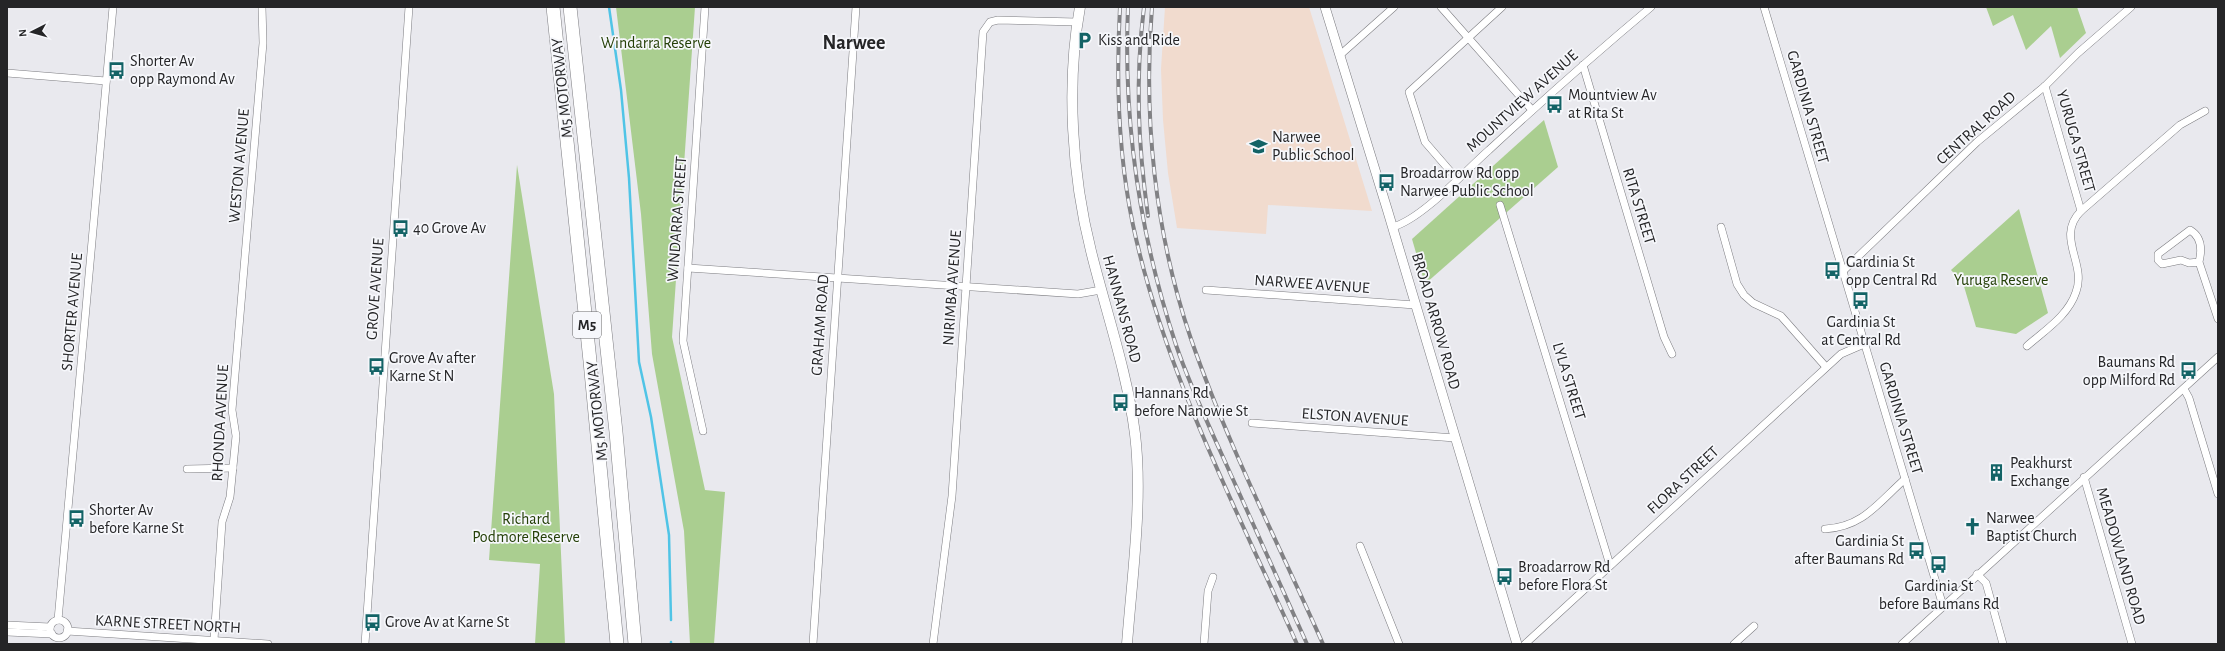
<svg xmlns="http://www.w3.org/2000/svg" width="2225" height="651" viewBox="0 0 2225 651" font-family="'Alegreya Sans',sans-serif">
<rect width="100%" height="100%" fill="#e9e9ee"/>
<polygon fill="#f1dbce" points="1165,7 1309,7 1372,211 1268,205 1266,234 1177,228 1168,173 1163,120 1161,69"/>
<g fill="#aace90">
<polygon points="616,7 695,7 672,337 705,490 725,492 714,644 690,644 684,531 652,354 641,214"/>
<polygon points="1986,7 2077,7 2086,33 2060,58 2051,26 2026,50 2013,15 1993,26"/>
<polygon points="1544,120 1558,167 1425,284 1412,239"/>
<polygon points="517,165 554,394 565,644 535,644 540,564 489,560"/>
<polygon points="2019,209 2048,313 2016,334 1976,327 1963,283 1951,270"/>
</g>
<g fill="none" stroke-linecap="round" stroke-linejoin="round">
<g stroke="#50c4e6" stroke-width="2.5">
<polyline points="609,7 621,90 629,178 639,362 651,417 669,535 671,620"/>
<polyline points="671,642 671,644"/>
</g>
<defs>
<g id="minor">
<polyline points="1441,7 1532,110"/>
<polyline points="1764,7 1943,606"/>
<polyline points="1340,55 1394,7"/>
<polyline points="1583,65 1664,337 1672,354"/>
<polyline points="7,73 106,81"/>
<polyline points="1457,179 1425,142 1409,92 1502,7"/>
<polyline points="1500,205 1610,565"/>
<polyline points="2081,211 2180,125 2205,111"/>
<path d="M 1393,227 C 1423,218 1464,172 1489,150 C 1542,101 1596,53 1651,7"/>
<polyline points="1721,227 1737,284 1744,295 1753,303 1781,316 1826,367"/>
<path d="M 2199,262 C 2202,250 2202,237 2190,230 L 2158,254 L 2158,260 L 2162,264 L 2181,260 L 2189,263 L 2199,262 L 2218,319"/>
<polyline points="688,268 1078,294 1101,290"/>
<polyline points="1842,272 1977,142 2045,86 2078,53 2131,7"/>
<polyline points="1206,290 1415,305"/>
<path d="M 2027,346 C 2045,330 2068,316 2076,292 C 2087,263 2055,237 2081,211 L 2045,86"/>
<polyline points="2184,389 2189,398 2218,494"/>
<polyline points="1252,423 1455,438"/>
<polyline points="703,431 683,341 705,7"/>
<polyline points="187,469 233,468"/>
<polyline points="2084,477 2132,644"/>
<path d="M 1825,529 C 1863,527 1878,503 1905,479"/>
<polyline points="1360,546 1399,644"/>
<polyline points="1977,574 1986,583 2003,644"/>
<polyline points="58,620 113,7"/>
<circle cx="59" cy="629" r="9"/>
<polyline points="7,625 50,627"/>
<polyline points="67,631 268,644"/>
<polyline points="7,632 52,634"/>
<polyline points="214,640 222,522 230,497 236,436 232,410 263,43 262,7"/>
<polyline points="365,644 409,7"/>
<polyline points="813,644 856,7"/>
<polyline points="933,644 952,496 983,32 990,22 998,20 1077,22"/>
<polyline points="1204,644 1208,591 1213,577"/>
<polyline points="1525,644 1841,354 1864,344"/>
<polyline points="1734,644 1754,626"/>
<polyline points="1902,644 2218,357"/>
</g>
<polyline id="tertiary" points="1325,7 1388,212 1517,644"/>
<path id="secondary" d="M 1080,7 C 1066,84 1072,176 1091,251 C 1106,312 1127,371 1135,434 C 1143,500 1132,577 1127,644"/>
<g id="motorway">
<polyline points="553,7 590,361 617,644"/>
<polyline points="570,7 616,432 635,644"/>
</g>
</defs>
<use href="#minor" stroke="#7c7c80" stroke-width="8"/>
<use href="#tertiary" stroke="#7c7c80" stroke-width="10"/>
<use href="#secondary" stroke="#7c7c80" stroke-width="11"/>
<use href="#motorway" stroke="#7c7c80" stroke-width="14"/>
<use href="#minor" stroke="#fff" stroke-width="7"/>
<use href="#tertiary" stroke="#fff" stroke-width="9"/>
<use href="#secondary" stroke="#fff" stroke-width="10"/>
<use href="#motorway" stroke="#fff" stroke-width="13"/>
<defs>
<g id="rail">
<path d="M 1120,7 C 1116,79 1118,154 1133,225 C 1164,371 1236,508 1297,644"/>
<path d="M 1128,7 C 1123,122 1140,236 1176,345 C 1190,386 1209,426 1227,466 C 1254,525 1280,585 1307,644"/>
<path d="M 1144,7 C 1135,80 1138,143 1148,216"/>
<path d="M 1152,7 C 1143,118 1155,233 1191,339 C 1227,443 1278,543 1323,644"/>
</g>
</defs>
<use href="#rail" stroke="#818184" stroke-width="4"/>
<use href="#rail" stroke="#f6f7fb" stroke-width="2.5" stroke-dasharray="8" stroke-linecap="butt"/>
</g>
<defs>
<symbol id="parking-bare" viewBox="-9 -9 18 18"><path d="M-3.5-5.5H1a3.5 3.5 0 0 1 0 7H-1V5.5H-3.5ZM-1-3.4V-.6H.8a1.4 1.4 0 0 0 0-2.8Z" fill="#136366" stroke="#f6f7fb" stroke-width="2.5" paint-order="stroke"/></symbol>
<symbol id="bus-bare" viewBox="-9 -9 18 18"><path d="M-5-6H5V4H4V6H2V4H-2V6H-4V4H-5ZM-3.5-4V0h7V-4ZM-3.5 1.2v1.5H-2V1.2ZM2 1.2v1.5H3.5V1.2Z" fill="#136366" stroke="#f6f7fb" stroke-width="2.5" paint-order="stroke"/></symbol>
<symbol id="school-bare" viewBox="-9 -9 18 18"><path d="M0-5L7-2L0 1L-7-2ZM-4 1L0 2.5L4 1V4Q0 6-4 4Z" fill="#136366" stroke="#f6f7fb" stroke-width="2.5" paint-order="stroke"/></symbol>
<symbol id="building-bare" viewBox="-9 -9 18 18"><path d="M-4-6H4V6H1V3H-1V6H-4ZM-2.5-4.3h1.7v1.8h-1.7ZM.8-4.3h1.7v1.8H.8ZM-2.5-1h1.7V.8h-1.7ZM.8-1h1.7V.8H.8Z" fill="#136366" stroke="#f6f7fb" stroke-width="2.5" paint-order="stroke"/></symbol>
<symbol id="church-bare" viewBox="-9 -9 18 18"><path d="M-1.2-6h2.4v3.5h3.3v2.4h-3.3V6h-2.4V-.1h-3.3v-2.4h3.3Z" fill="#136366" stroke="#f6f7fb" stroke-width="2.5" paint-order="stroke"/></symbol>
</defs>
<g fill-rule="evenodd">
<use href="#parking-bare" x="1072" y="28" width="25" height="25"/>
<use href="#bus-bare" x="104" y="58" width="25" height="25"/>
<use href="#bus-bare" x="1542" y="92" width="25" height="25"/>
<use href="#school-bare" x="1246" y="134" width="25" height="25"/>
<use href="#bus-bare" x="1374" y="170" width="25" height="25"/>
<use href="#bus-bare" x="388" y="216" width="25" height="25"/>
<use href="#bus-bare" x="1820" y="258" width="25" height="25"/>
<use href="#bus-bare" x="1848" y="288" width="25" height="25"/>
<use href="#bus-bare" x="364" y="354" width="25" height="25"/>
<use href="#bus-bare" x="2176" y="358" width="25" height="25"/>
<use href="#bus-bare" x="1108" y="390" width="25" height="25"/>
<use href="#building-bare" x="1984" y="460" width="25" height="25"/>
<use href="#bus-bare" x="64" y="506" width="25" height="25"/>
<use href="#church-bare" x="1960" y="514" width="25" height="25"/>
<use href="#bus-bare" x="1904" y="538" width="25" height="25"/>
<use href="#bus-bare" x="1926" y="552" width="25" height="25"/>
<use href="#bus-bare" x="1492" y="564" width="25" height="25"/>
<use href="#bus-bare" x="360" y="610" width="25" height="25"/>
</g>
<g text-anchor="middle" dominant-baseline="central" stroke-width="3.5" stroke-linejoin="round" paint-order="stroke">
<rect fill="#f6f7fb" stroke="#646467" stroke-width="1" x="573" y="312" width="28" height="26" rx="3"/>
<g font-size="15" font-weight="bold" fill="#252527">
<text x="587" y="325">M5</text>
</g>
<g font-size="16" fill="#252527" stroke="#f6f7fb" text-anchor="start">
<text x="1098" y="40">Kiss and Ride</text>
<text x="130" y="61">Shorter Av<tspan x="130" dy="18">opp Raymond Av</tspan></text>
<text x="1568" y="95">Mountview Av<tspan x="1568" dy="18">at Rita St</tspan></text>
<text x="1272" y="137">Narwee<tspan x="1272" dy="18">Public School</tspan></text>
<text x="1400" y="173">Broadarrow Rd opp<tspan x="1400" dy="18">Narwee Public School</tspan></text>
<text x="413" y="228">40 Grove Av</text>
<text x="1846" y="262">Gardinia St<tspan x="1846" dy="18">opp Central Rd</tspan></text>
<text x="1861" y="322" text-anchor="middle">Gardinia St<tspan x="1861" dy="18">at Central Rd</tspan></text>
<text x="389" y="358">Grove Av after<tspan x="389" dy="18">Karne St N</tspan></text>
<text x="2175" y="362" text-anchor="end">Baumans Rd<tspan x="2175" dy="18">opp Milford Rd</tspan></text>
<text x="1134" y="393">Hannans Rd<tspan x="1134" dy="18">before Nanowie St</tspan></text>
<text x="2010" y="463">Peakhurst<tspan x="2010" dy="18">Exchange</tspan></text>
<text x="89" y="510">Shorter Av<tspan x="89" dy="18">before Karne St</tspan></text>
<text x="1986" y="518">Narwee<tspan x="1986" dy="18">Baptist Church</tspan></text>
<text x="1904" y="541" text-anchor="end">Gardinia St<tspan x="1904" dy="18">after Baumans Rd</tspan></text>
<text x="1518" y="567">Broadarrow Rd<tspan x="1518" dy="18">before Flora St</tspan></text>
<text x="1939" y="586" text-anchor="middle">Gardinia St<tspan x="1939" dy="18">before Baumans Rd</tspan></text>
<text x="385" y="622">Grove Av at Karne St</text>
</g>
<g font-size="16" fill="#254008" stroke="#f6f7fb">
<text x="656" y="43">Windarra Reserve</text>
<text x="2001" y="280">Yuruga Reserve</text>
<text x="526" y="519">Richard<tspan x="526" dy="18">Podmore Reserve</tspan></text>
</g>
<g font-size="16" fill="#252527" stroke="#f6f7fb">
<text transform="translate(562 88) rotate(-96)">M5 MOTORWAY</text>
<text transform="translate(1522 101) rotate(-42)">MOUNTVIEW AVENUE</text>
<text transform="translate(1808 107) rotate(74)">GARDINIA STREET</text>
<text transform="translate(1976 128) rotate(-42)">CENTRAL ROAD</text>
<text transform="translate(2076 141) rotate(74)">YURUGA STREET</text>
<text transform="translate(239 166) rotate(-85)">WESTON AVENUE</text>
<text transform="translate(1639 206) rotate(73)">RITA STREET</text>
<text transform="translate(677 219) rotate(-86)">WINDARRA STREET</text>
<text transform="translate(1312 284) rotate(4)">NARWEE AVENUE</text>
<text transform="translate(952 288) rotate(-86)">NIRIMBA AVENUE</text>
<text transform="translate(375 289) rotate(-86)">GROVE AVENUE</text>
<text transform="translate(1122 309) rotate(75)">HANNANS ROAD</text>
<text transform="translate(72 312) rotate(-85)">SHORTER AVENUE</text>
<text transform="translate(1436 321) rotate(74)">BROAD ARROW ROAD</text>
<text transform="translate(820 325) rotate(-86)">GRAHAM ROAD</text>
<text transform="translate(1569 381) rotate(73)">LYLA STREET</text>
<text transform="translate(597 411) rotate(-96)">M5 MOTORWAY</text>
<text transform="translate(1355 417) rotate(4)">ELSTON AVENUE</text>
<text transform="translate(1901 418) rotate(73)">GARDINIA STREET</text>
<text transform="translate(220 423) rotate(-87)">RHONDA AVENUE</text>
<text transform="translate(1683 480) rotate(-43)">FLORA STREET</text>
<text transform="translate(2121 556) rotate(74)">MEADOWLAND ROAD</text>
<text transform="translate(168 624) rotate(3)">KARNE STREET NORTH</text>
</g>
<g font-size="20" font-weight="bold" fill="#252527" stroke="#f6f7fb">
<text x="854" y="43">Narwee</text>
</g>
</g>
<rect width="2225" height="651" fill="none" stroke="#252527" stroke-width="16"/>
<g transform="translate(32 32) rotate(264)" stroke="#f6f7fb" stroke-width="3" paint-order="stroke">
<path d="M0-3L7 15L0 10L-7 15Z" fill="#252527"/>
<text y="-6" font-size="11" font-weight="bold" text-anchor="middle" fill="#252527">N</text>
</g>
</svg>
